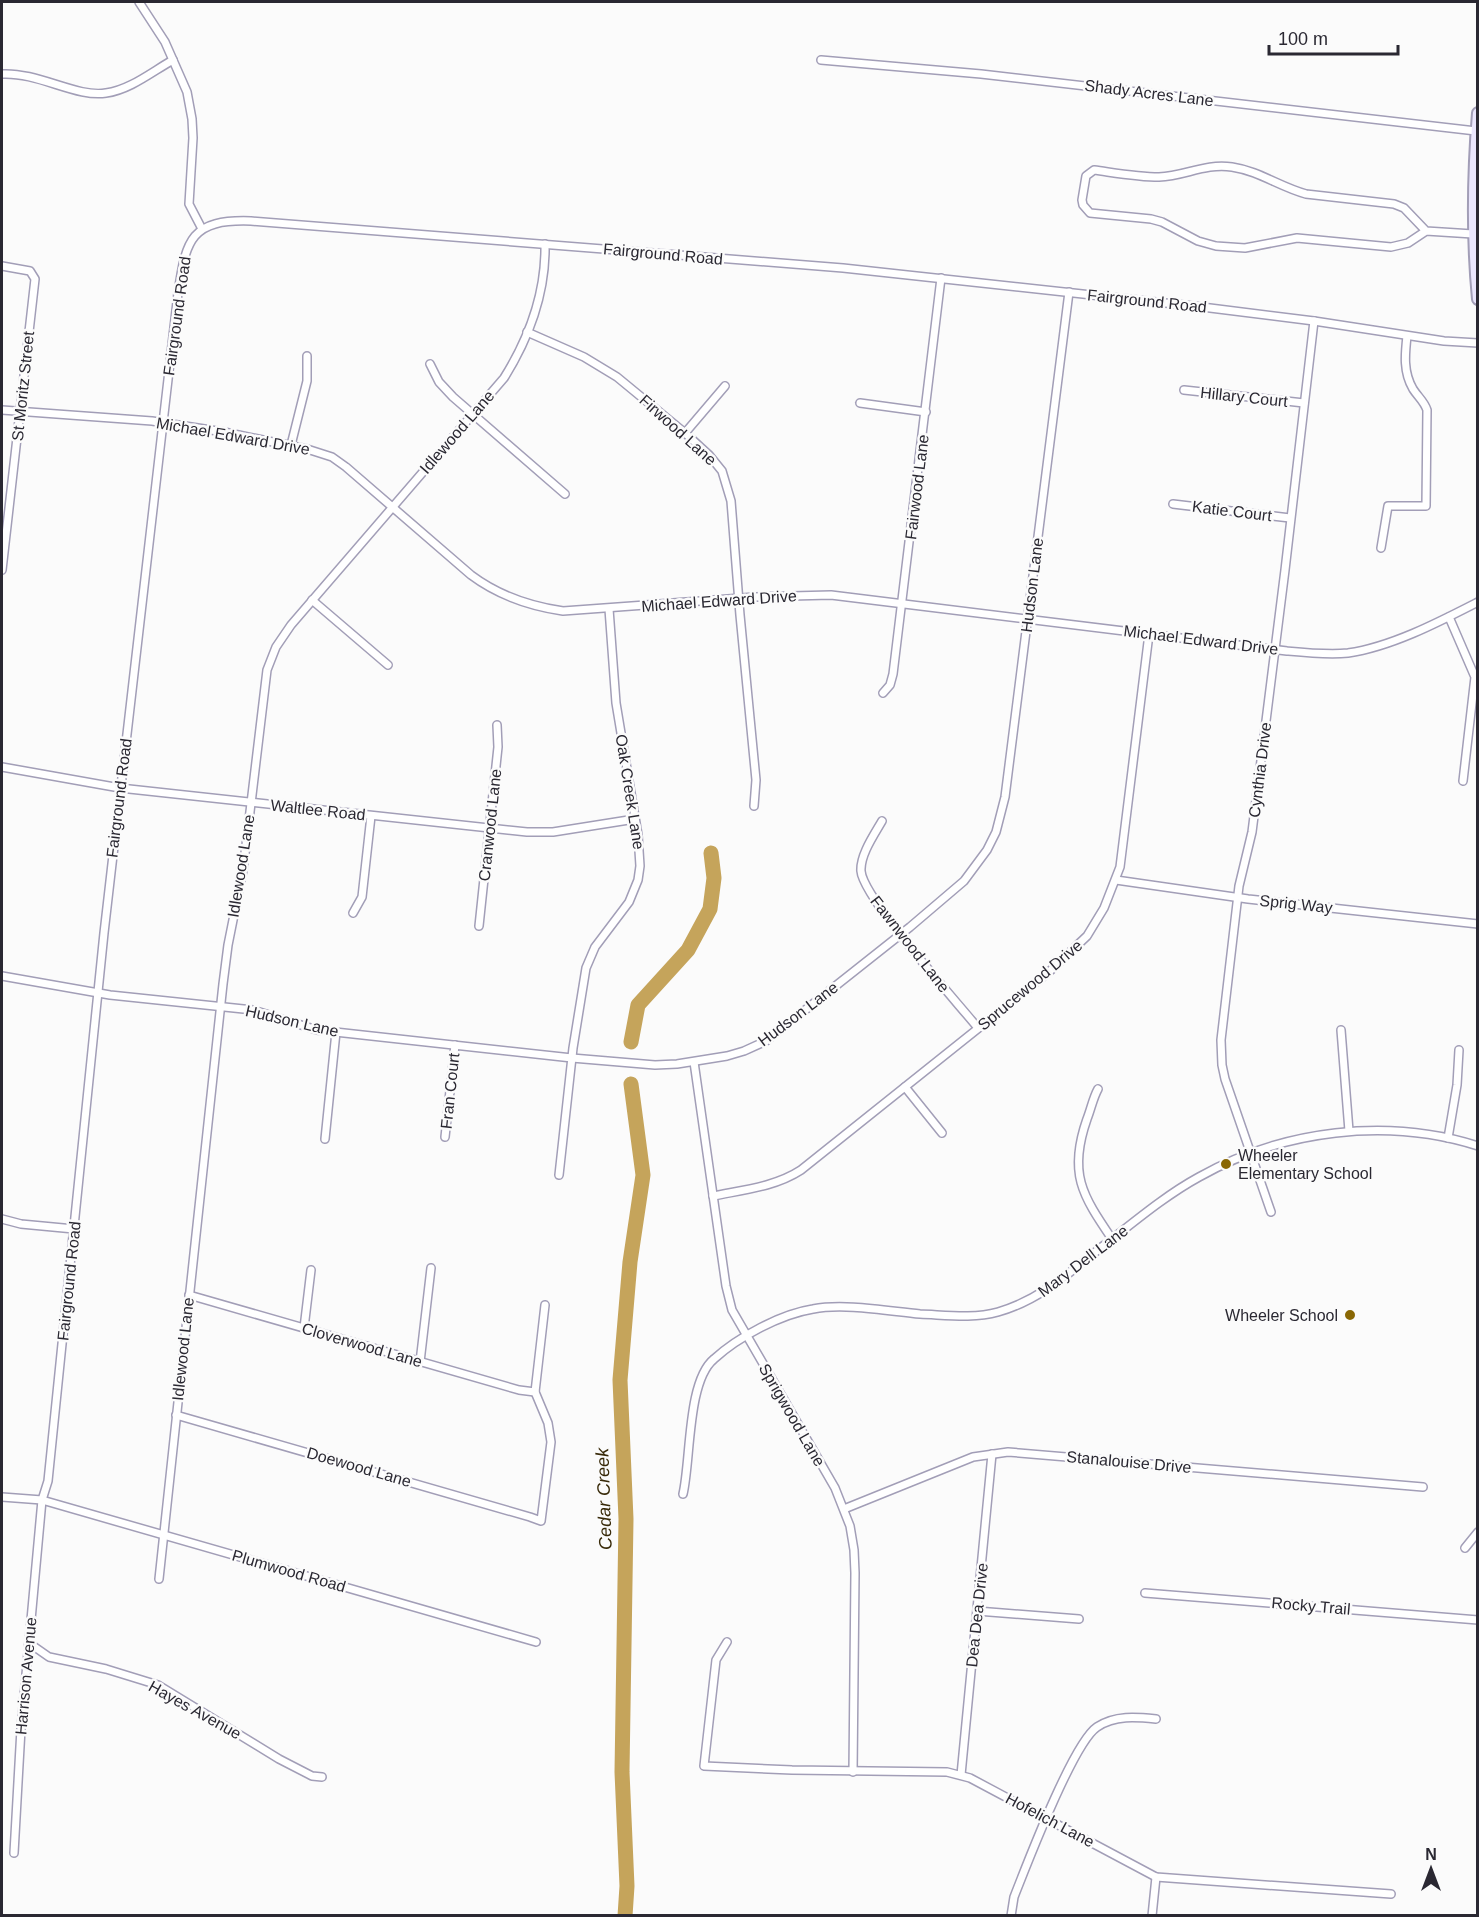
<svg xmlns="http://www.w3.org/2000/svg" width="1479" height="1917" viewBox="0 0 1479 1917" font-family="Arial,sans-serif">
<rect width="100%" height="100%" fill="#fbfbfb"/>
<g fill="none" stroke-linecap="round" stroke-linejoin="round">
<g stroke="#c5a45b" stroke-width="15">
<polyline points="631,1042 638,1005 688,950 710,909 714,878 711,853"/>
<polyline points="625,1916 627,1886 622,1772 626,1519 620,1380 630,1262 643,1175 631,1084"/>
</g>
<defs>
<g id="street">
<polyline points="139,2 165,42 187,92 192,119 193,138 189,204 202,229"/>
<polyline points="821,60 981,74 1476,131"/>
<path d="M 2,74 C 38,72 77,98 106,93 C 130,90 153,71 173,60"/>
<path d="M 1426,231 L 1408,243 L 1391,247 L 1297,238 L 1245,248 L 1216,246 L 1198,241 L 1162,222 L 1151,219 L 1090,213 L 1083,205 L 1082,200 L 1086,176 L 1094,170 C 1116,173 1138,177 1159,177 C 1185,176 1205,163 1232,167 C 1259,171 1280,187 1306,194 L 1394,204 L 1404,208 L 1426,231 L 1473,234"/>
<polyline points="2,266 30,271 35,279 2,570"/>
<polyline points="527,332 584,357 617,377 685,433 709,455 722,471 731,501 740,615 756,780 754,806"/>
<polyline points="430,364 439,382 453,397 565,494"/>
<polyline points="1184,390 1304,403"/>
<polyline points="860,403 926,412"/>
<path d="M 2,410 L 152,421 L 224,432 L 307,449 L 332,457 L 346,467 L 471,575 C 499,596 529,606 563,611 L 755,597 L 831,595 L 1287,651 C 1308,653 1328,655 1348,653 C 1391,647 1439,622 1478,602"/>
<polyline points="685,433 725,386"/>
<polyline points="291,445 307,381 307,356"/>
<polyline points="1173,504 1290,518"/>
<path d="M 1381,548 L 1388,506 L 1426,506 L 1427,410 C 1424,401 1418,397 1413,389 C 1403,372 1405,354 1407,336"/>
<polyline points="312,600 388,665"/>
<polyline points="1449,617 1475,677 1463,781"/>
<polyline points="883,693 890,685 893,674 941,278"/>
<polyline points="2,767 120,788 527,832 553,832 635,819"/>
<path d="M 882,821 C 874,835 860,855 861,871 C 863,898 957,1002 978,1028"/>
<polyline points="1116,880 1248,899 1478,924"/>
<polyline points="353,913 362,897 371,816"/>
<polyline points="479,926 498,747 497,725"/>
<polyline points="2,976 110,995 253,1010 317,1030 572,1058 655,1065 677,1064 727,1056 744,1051 766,1041 910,927 964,881 987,850 996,832 1005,797 1069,292"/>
<polyline points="1341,1030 1349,1131"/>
<polyline points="694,1062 726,1286 732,1310 835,1488 850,1526 854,1550 855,1573 853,1772"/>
<polyline points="905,1087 942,1133"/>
<path d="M 1098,1089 C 1093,1098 1091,1109 1087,1119 C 1068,1173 1082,1195 1112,1239"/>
<polyline points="445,1137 455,1045"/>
<polyline points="1448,1138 1457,1085 1459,1050"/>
<polyline points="325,1139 336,1032"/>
<polyline points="559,1175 573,1048 586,968 595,947 629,902 638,880 640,866 638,835 616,703 609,609"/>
<path d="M 713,1196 C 742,1190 775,1187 801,1170 L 1050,971 L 1087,936 L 1104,908 L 1120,867 L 1149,634"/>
<polyline points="1271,1212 1225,1079 1222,1065 1221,1040 1239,886 1252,832 1285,570 1314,321"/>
<polyline points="2,1219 21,1224 74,1229"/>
<polyline points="189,1295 519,1390 535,1392"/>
<polyline points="304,1328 311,1270"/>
<polyline points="420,1362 431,1268"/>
<polyline points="176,1415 530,1517 541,1521 551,1442 548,1423 535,1392 545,1305"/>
<path d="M 683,1494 C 691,1460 687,1381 714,1359 C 738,1337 781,1314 813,1309 C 844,1303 888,1311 920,1314 C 946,1315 973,1319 998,1312 C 1044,1299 1075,1267 1112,1239 C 1140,1217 1168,1194 1199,1177 C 1282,1130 1387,1117 1478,1146"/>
<polyline points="2,1497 42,1500 536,1642"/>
<polyline points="844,1509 973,1457 1008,1452 1423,1487"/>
<polyline points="1465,1548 1478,1532"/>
<path d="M 159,1579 L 223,984 L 228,945 L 243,870 L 267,670 L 276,647 L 291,625 L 504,378 C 529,338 546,292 545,244"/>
<polyline points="1145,1593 1478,1620"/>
<polyline points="977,1611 1079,1619"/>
<polyline points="727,1642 716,1660 704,1766 792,1770 947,1772 970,1778 1156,1877 1391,1894"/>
<polyline points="29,1643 49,1657 106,1669 158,1685 279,1759 312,1776 322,1777"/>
<polyline points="961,1775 992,1454"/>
<path d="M 14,1853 L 21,1729 L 42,1500 L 48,1481 L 104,933 L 178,293 C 186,239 191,219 251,221 L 843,268 L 1202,307 L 1314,321 L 1444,341 L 1478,343"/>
<path d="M 1011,1916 L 1014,1897 C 1027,1864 1073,1743 1097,1727 C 1115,1715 1136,1717 1156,1719"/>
<polyline points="1152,1916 1156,1877"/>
</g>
<path id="secondary" d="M 1478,113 C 1473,175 1472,237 1478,299"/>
</defs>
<use href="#street" stroke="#a29eb7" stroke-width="10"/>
<use href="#secondary" stroke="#a29eb7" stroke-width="14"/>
<use href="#street" stroke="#fff" stroke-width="7"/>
<use href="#secondary" stroke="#eae6fd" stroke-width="10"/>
</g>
<g fill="#896704" stroke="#fbfbfb" stroke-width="2">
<circle cx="1226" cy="1164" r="6"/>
<circle cx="1350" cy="1315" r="6"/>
</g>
<g text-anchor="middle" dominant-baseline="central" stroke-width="5" stroke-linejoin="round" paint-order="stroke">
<g font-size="16" fill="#2a2832" stroke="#fbfbfb">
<text transform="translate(1149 93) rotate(7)">Shady Acres Lane</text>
<text transform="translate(663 254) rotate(5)">Fairground Road</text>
<text transform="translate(1147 301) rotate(6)">Fairground Road</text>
<text transform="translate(177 316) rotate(-82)">Fairground Road</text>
<text transform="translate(23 386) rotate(-84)">St Moritz Street</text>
<text transform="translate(1244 397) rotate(6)">Hillary Court</text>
<text transform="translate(678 430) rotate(42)">Firwood Lane</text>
<text transform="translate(457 432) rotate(-49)">Idlewood Lane</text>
<text transform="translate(233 436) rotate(10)">Michael Edward Drive</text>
<text transform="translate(917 487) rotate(-83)">Fairwood Lane</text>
<text transform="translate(1232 511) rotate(7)">Katie Court</text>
<text transform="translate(1032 585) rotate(-83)">Hudson Lane</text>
<text transform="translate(719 601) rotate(-4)">Michael Edward Drive</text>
<text transform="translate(1201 640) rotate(7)">Michael Edward Drive</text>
<text transform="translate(1260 770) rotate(-83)">Cynthia Drive</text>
<text transform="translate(630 792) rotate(81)">Oak Creek Lane</text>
<text transform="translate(119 798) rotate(-83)">Fairground Road</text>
<text transform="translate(318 810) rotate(6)">Waltlee Road</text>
<text transform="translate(490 825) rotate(-84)">Cranwood Lane</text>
<text transform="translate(241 866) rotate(-81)">Idlewood Lane</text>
<text transform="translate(1296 904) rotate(6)">Sprig Way</text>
<text transform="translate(910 944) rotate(52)">Fawnwood Lane</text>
<text transform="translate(1030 985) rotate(-40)">Sprucewood Drive</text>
<text transform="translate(798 1014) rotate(-37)">Hudson Lane</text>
<text transform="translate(292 1021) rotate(13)">Hudson Lane</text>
<text transform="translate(450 1091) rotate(-84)">Fran Court</text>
<text transform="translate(1083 1261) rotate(-37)">Mary Dell Lane</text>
<text transform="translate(69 1281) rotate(-84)">Fairground Road</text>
<text transform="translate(362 1345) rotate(16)">Cloverwood Lane</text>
<text transform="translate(183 1349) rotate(-84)">Idlewood Lane</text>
<text transform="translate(792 1415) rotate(60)">Sprigwood Lane</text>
<text transform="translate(1129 1462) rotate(5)">Stanalouise Drive</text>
<text transform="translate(359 1467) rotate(16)">Doewood Lane</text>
<text transform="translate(289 1571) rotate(16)">Plumwood Road</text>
<text transform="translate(1311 1606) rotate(5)">Rocky Trail</text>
<text transform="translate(977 1615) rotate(-84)">Dea Dea Drive</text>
<text transform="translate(26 1676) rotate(-85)">Harrison Avenue</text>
<text transform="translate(195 1710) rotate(29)">Hayes Avenue</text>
<text transform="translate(1050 1820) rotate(28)">Hofelich Lane</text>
</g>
<g font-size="16" fill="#2a2832" stroke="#fbfbfb" text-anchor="start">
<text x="1238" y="1155">Wheeler<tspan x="1238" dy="18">Elementary School</tspan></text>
<text x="1338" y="1315" text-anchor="end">Wheeler School</text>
</g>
<g font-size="18" font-style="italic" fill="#382a09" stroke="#fbfbfb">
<text transform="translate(604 1499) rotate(-92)">Cedar Creek</text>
</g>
</g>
<rect width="1479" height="1917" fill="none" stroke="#2a2832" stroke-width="6"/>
<g transform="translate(1431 1869)" stroke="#fbfbfb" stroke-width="4.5" paint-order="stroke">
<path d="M0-4.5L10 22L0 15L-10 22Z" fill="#2a2832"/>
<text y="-9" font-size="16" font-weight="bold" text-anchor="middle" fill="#2a2832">N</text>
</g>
<path d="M1269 45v9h129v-9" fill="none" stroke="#2a2832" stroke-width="3"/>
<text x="1278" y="45" font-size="18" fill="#2a2832" stroke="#fbfbfb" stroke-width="4.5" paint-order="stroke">100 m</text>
</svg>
